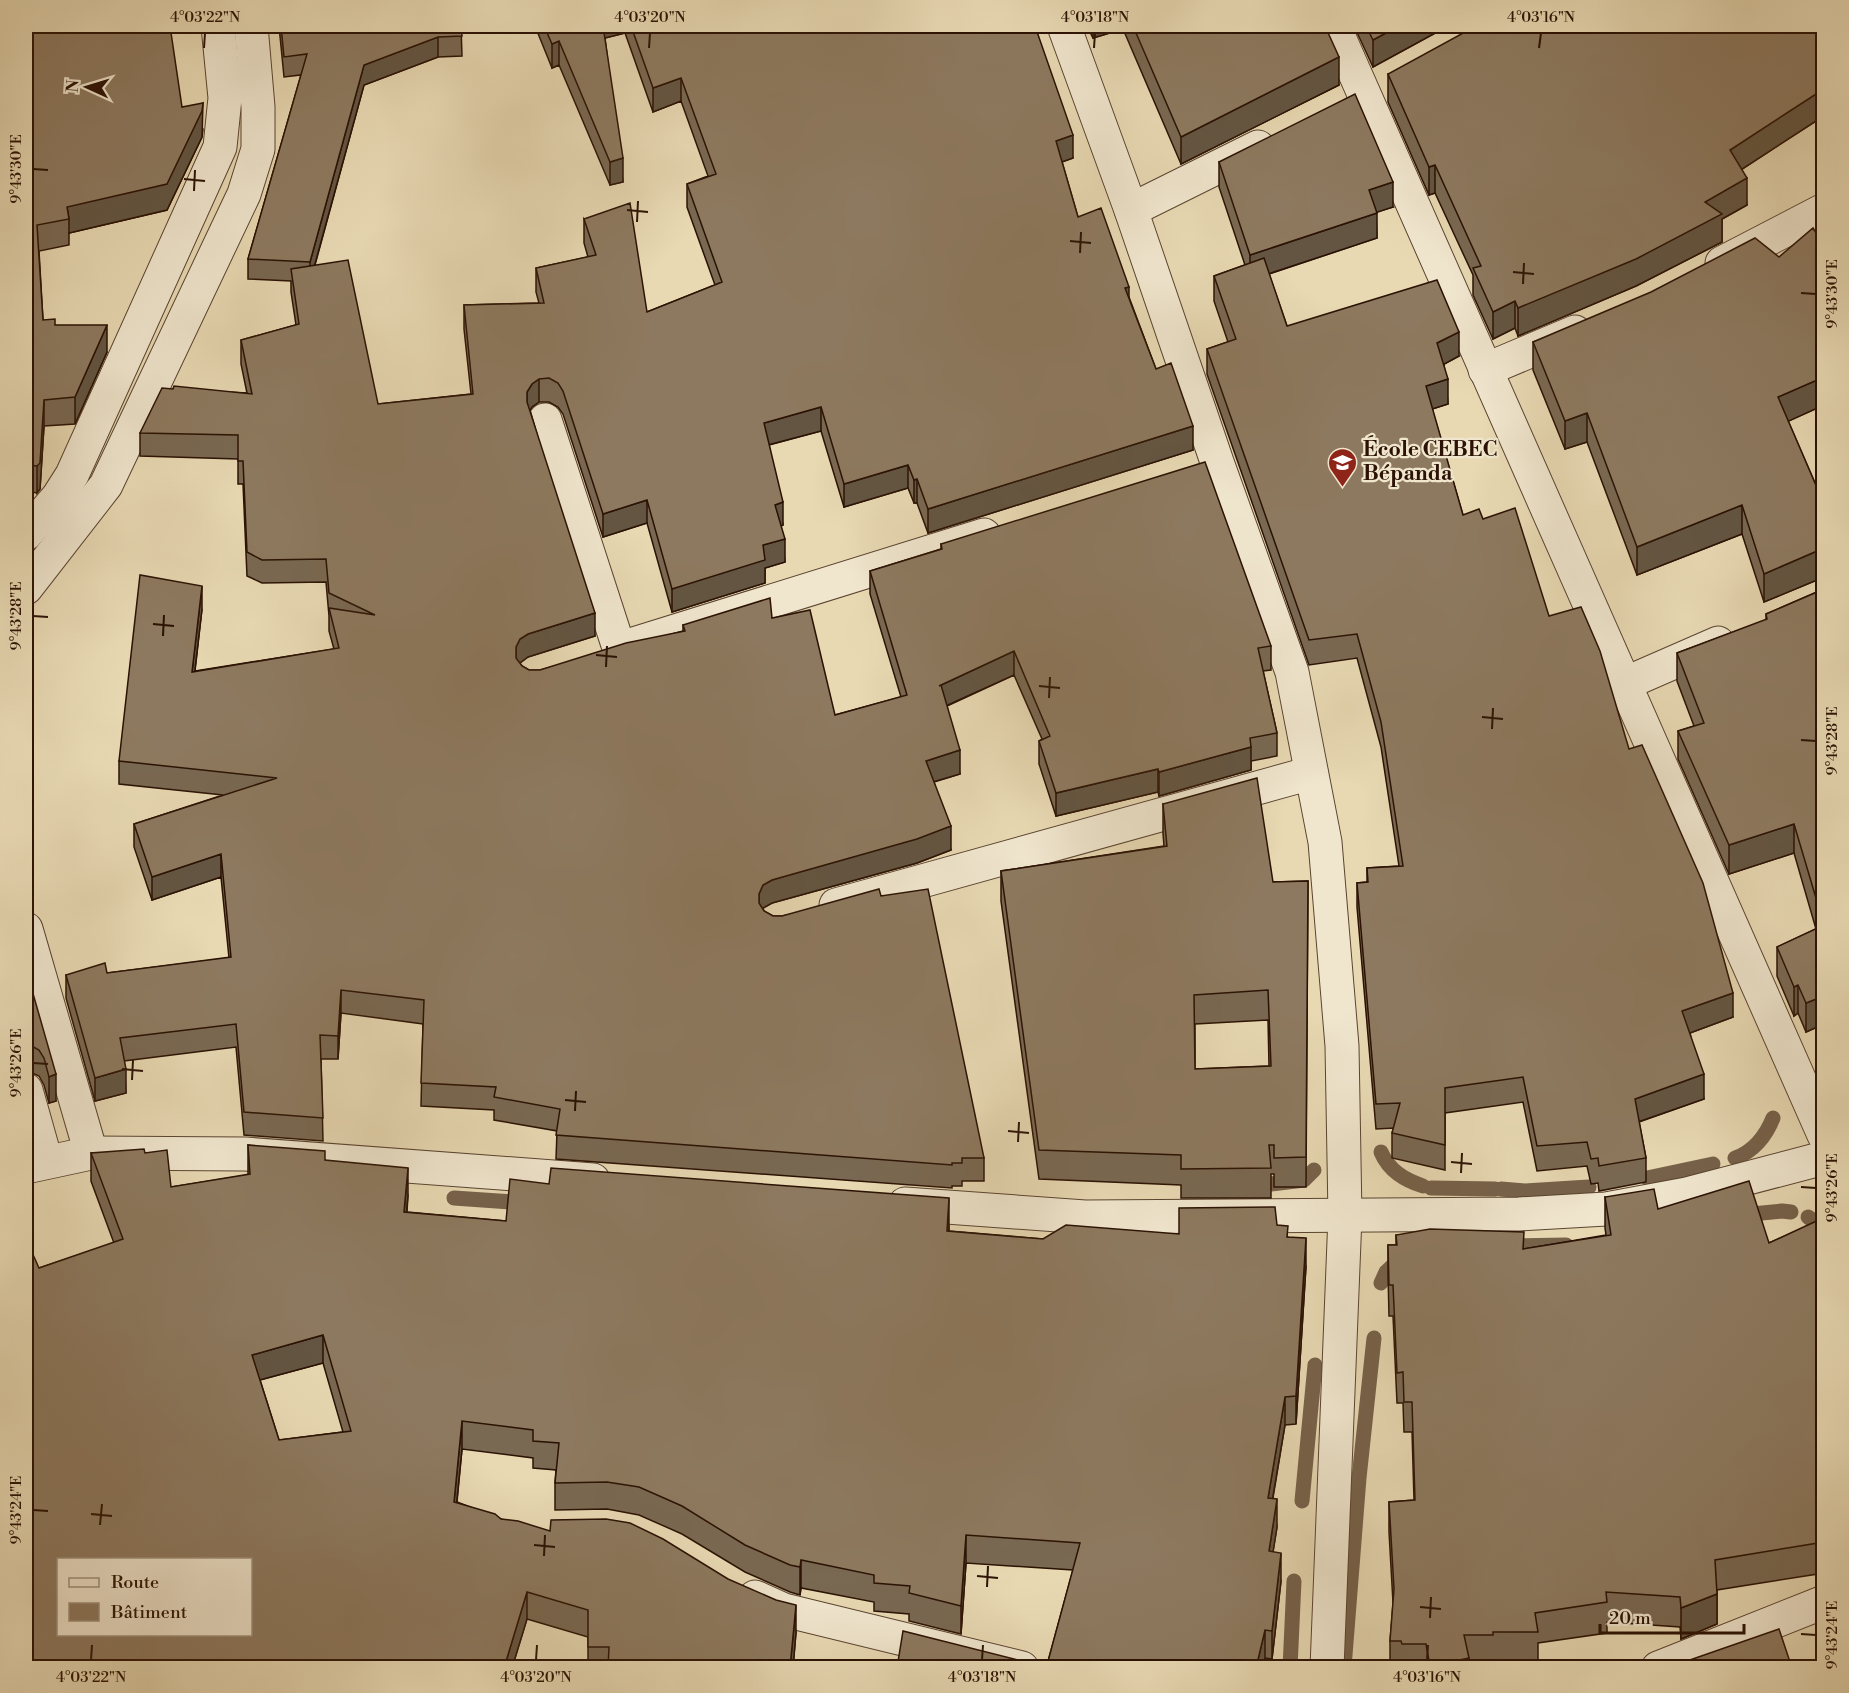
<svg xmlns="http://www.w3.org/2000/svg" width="1849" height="1693" viewBox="0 0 1849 1693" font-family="'Libre Bodoni',serif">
<rect width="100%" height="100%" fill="#e8d9b3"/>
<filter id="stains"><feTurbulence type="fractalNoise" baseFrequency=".00333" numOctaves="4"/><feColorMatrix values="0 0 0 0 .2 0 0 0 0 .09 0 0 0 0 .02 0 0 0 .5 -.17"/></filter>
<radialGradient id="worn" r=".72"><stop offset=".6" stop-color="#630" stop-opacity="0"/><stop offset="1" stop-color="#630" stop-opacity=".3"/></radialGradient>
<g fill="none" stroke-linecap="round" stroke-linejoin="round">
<g stroke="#76614a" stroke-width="15">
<path d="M 1381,1152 C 1389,1171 1405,1180 1423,1186"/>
<path d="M 1735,1158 C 1753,1152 1766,1136 1773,1118"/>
<polyline points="1647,1178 1713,1164"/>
<polyline points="1271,1184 1304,1180 1314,1170"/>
<polyline points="1431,1188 1495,1189"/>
<polyline points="1501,1189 1525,1191 1589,1187"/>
<polyline points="454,1198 526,1203"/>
<polyline points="1752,1214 1782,1211 1791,1212"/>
<polyline points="1808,1217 1824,1228"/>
<polyline points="1503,1246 1566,1245"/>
<polyline points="1381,1283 1386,1272 1401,1258"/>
<polyline points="1302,1501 1315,1365"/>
<polyline points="1290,1668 1294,1581"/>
<polyline points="1344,1668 1359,1478 1374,1338"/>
</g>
<defs>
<g id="street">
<polyline points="1064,26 1131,210 1217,462 1292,672 1325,842 1342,1046 1345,1216 1327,1668"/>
<polyline points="1334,26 1824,1135"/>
<polyline points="1131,210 1258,147"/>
<polyline points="1722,263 1824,210"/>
<polyline points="1485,370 1575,332"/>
<polyline points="545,420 619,648"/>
<polyline points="26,534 58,497 72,475 220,147 225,98 218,26"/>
<polyline points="26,588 106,485 244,194 258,149 258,107 251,26"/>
<polyline points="624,647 984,535"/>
<polyline points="1624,684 1718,643"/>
<polyline points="836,905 1311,773"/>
<polyline points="26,929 91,1153"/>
<polyline points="26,1090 46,1161"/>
<polyline points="26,1167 91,1153 245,1154 593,1180"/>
<polyline points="905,1204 1085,1217 1519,1214 1606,1209 1687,1194 1824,1158"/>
<polyline points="755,1597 784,1610 1022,1668"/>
<polyline points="1658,1668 1824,1602"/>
</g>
</defs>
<use href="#street" stroke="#5a4430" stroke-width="35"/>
<use href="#street" stroke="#f0e6ce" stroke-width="33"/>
</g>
<g fill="#796852" stroke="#2b1204" stroke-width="1.5" fill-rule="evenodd">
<polygon points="26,26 182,107 203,129 202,137 167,210 69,233 69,245 39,251 43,320 55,325 107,352 75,424 44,426 40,489 37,493 26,491"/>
<polygon points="279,26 461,26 462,56 438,57 364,85 315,265 378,404 471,394 464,329 464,305 539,303 536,292 536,268 588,257 584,243 584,219 647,312 715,285 687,207 687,184 708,176 681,101 653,112 625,33 605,38 623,182 610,185 559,65 552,68 535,26 1035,26 1073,158 1062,162 1078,217 1129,297 1156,369 1193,450 928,533 917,503 914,503 908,488 844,507 821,431 769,445 783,525 781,526 785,562 765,568 765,583 672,612 647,523 603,537 563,414 558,407 549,402 539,402 532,407 530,410 595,636 528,657 520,663 522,666 529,670 540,670 683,631 683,625 772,618 835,715 901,697 870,594 870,571 941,549 941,544 1271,646 1271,670 1263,671 1277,733 1277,756 1251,761 1251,770 1159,796 1158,792 1056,816 1039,764 1039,741 1042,739 1014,675 947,706 960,774 934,782 951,850 917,863 772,903 763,908 764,911 773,916 782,916 881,896 984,1158 984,1181 962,1181 962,1186 952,1186 952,1188 556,1159 557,1131 494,1120 494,1110 421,1106 423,1024 341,1013 338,1059 321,1059 323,1141 244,1135 236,1047 124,1061 126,1093 95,1101 66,998 66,975 107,973 229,958 221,877 152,900 134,847 134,824 223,795 119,784 119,761 202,609 195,671 334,649 329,631 329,616 326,582 262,583 247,576 243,484 238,484 238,459 140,456 140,433 173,389 247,393 241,364 241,340 296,325 291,292 291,281 248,279 248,259 301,75 284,77"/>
<polygon points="1087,26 1325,26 1339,85 1181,164 1123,29 1093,38"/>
<polygon points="1354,26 1448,26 1373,67"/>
<polygon points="1824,26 1824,127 1819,119 1742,169 1747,205 1722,219 1722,242 1636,286 1518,336 1515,328 1493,339 1473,295 1473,275 1435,193 1429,195 1388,102 1388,74"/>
<polygon points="1219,162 1393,207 1376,212 1377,238 1269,274 1287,326 1459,356 1444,364 1448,404 1432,409 1463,515 1483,519 1549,616 1629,749 1733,1017 1690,1033 1704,1099 1639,1122 1646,1158 1646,1182 1599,1191 1598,1183 1591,1184 1587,1166 1537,1171 1523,1102 1445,1113 1445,1170 1392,1158 1392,1133 1394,1128 1376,1129 1357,907 1357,883 1367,882 1367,868 1399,866 1381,747 1357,658 1309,665 1207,374 1207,349 1228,342 1214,301 1214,276 1245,265 1219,187"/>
<polygon points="1824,239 1824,405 1788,421 1824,504 1824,579 1817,580 1764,602 1742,534 1637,575 1587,442 1565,449 1533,370 1533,342 1779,257 1821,241"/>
<polygon points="1824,589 1824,1024 1806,1032 1798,1013 1794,1016 1777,976 1777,947 1816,929 1794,853 1729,874 1678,759 1678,731 1694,726 1677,681 1677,653 1766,620 1766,614"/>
<path d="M 1163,804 L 1273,882 L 1308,881 L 1306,1187 L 1274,1187 L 1274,1174 L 1271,1174 L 1271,1198 L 1181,1198 L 1181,1185 L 1039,1179 L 1001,901 L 1001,871 L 1164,846 L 1163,834 ZM 1268,1020 L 1269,1066 L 1195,1069 L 1195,1024 Z"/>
<polygon points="26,984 56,1101 49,1103 44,1085 39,1076 30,1072 26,1072"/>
<path d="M 248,1145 L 325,1160 L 408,1195 L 407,1212 L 506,1221 L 549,1184 L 949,1226 L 949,1231 L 1043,1239 L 1179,1234 L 1277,1225 L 1288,1237 L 1306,1266 L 1296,1424 L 1285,1425 L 1273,1498 L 1277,1527 L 1273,1551 L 1281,1581 L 1272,1659 L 1265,1658 L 1263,1668 L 897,1668 L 1042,1666 L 1047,1665 L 1073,1570 L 966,1563 L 961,1634 L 909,1621 L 909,1614 L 874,1611 L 874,1602 L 801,1588 L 800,1595 L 790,1592 L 745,1572 L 682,1534 L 639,1515 L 607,1509 L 555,1510 L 555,1483 L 556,1470 L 533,1468 L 533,1458 L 462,1449 L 457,1502 L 796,1632 L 793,1668 L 588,1668 L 588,1637 L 527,1619 L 512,1668 L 26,1668 L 39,1268 L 114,1243 L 91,1181 L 91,1153 L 145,1153 L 171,1187 L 248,1175 ZM 323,1363 L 343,1432 L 279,1440 L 260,1380 Z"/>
<polygon points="1605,1197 1658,1209 1769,1243 1824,1219 1824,1573 1717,1590 1717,1624 1681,1639 1680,1627 1607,1622 1607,1633 1538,1643 1538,1662 1493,1663 1493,1666 1469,1666 1469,1668 1390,1668 1390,1641 1393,1603 1389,1532 1389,1502 1414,1500 1412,1432 1404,1432 1403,1403 1397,1403 1393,1316 1389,1316 1388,1275 1388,1245 1396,1245 1396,1235 1524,1249 1606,1235 1605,1228"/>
</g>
<g fill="#635542" stroke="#2b1204" stroke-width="1.5">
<polygon points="601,26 625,26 625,33 601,39"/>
<polygon points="1093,26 1123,26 1123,29 1093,38"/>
<polygon points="1399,26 1448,26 1373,67 1373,40"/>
<polygon points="438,37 438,57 364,85 310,282 310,262 364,65"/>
<polygon points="559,41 559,65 552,68 552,44"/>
<polygon points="1339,57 1339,85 1181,164 1181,137"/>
<polygon points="681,78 681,101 653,112 653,88"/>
<polygon points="1819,92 1819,119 1730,177 1730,150"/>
<polygon points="203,103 202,137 167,210 69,233 69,219 67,207"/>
<polygon points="1073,135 1073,158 1056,164 1056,141"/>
<polygon points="623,158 623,182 610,185 610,162"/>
<polygon points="1435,165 1435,193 1429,195 1429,167"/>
<polygon points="1747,178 1747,205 1722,219 1722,242 1636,286 1518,336 1518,308"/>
<polygon points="1393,182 1393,207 1369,215 1369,190"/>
<polygon points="1377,213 1377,238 1250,280 1250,255"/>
<polygon points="1129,287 1129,310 1125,288"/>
<polygon points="1515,301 1515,328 1493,339 1493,312"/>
<polygon points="107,325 107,352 75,424 75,397"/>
<polygon points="1459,332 1459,356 1437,368 1437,343"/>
<polygon points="1824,377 1824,405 1778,426 1778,397"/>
<polygon points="539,379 539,402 532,407 527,416 527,392 532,384"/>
<polygon points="1448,379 1448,404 1426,411 1426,386"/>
<polygon points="44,400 44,426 40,489 37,493 37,466"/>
<polygon points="821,407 821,431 764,446 764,423"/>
<polygon points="1587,413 1587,442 1565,449 1565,421"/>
<polygon points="1193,426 1193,450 928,533 928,509"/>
<polygon points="908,465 908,488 844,507 844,484"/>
<polygon points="917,479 917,503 914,503 914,480"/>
<polygon points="647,500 647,523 603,537 603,514"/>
<polygon points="783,502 783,525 775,528 775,505"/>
<polygon points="1742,505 1742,534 1637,575 1637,547"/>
<polygon points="785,539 785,562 765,568 765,583 672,612 672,589 763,545"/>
<polygon points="1817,551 1817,580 1764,602 1764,574"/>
<polygon points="32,579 32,606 26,696 26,670"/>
<polygon points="202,586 202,609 192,695 192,672"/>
<polygon points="595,613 595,636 528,657 520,663 516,670 516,647 520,639 528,634"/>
<polygon points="1014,651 1014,675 939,709 939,686"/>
<polygon points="1251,747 1251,770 1159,796 1159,772"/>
<polygon points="960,750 960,774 926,784 926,761"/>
<polygon points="1158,769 1158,792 1056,816 1056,793"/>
<polygon points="1794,824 1794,853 1729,874 1729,845"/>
<polygon points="951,826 951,850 917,863 772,903 763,908 759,917 759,894 763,885 772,880"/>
<polygon points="221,854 221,877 152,900 152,877"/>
<polygon points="1798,985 1798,1013 1794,1016 1794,987"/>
<polygon points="341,990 341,1013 338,1059 338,1036"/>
<polygon points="1733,993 1733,1017 1682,1036 1682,1011"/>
<polygon points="1824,996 1824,1024 1806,1032 1806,1003"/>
<polygon points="126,1069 126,1093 95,1101 95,1078"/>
<polygon points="56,1074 56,1101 49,1103 49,1077"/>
<polygon points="1704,1074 1704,1099 1635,1123 1635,1099"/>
<polygon points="408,1168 408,1195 404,1239 404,1212"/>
<polygon points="949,1198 949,1226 947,1259 947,1231"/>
<polygon points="1306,1238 1306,1266 1296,1424 1296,1396"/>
<polygon points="323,1335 323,1363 252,1382 252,1355"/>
<polygon points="1285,1397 1285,1425 1268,1525 1268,1498"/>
<polygon points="462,1421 462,1449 454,1529 454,1502"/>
<polygon points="1277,1499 1277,1527 1269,1578 1269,1551"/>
<polygon points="966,1535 966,1563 961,1634 961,1606"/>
<polygon points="1281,1553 1281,1581 1272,1659 1272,1631"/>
<polygon points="801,1560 801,1588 800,1595 800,1567"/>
<polygon points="527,1592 527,1619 512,1668 504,1668"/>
<polygon points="1717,1594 1717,1624 1681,1639 1681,1608"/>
<polygon points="796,1605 796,1632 793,1668 790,1668"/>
<polygon points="1265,1630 1265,1658 1263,1668 1256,1668"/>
<polygon points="1469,1658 1469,1668 1430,1668 1430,1666"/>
</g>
<g fill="#8d795f" stroke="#2b1204" stroke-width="1.5" fill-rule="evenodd">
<polygon points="26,26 170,26 182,107 203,103 202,111 167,184 67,207 69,219 37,225 43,320 55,319 55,325 107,325 75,397 44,400 40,463 37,466 26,465"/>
<polygon points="281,26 461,26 462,36 438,37 364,65 310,262 248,259 307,54 284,57"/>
<polygon points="544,26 603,26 623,158 610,162 559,41 552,44"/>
<polygon points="631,26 1035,26 1073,135 1056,141 1078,217 1101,208 1129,287 1125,288 1156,369 1171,363 1193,426 928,509 917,479 914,480 908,465 844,484 821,407 764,423 783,502 775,505 785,539 763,545 765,560 672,589 647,500 603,514 563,391 558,383 549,378 539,379 532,384 527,392 527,402 595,613 528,634 520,639 516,647 516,658 522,666 529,670 540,670 626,643 685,631 683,625 770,598 772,618 810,610 835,715 907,695 870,571 942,549 941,544 1205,462 1271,646 1258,648 1277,733 1250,738 1251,747 1159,772 1158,769 1056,793 1039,741 1050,736 1014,651 939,686 941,685 960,750 926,761 951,826 917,839 772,880 763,885 759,894 759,903 764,911 773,916 782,916 879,889 881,896 928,889 984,1158 962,1158 962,1163 952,1163 952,1165 556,1135 560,1109 494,1097 496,1087 421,1083 424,1000 341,990 338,1036 320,1035 323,1118 244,1112 236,1024 120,1038 126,1069 95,1078 66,975 105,963 107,973 231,957 221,854 152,877 134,824 277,778 119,761 140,575 202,586 192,672 339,648 329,608 375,615 329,593 326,559 262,560 247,552 243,461 238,461 238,435 140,433 162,388 173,389 174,386 252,394 241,340 299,324 291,269 348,260 378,404 473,394 464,305 544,303 536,268 596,255 584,219 630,203 647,312 722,282 687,184 716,174 681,78 653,88"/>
<polygon points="1133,26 1325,26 1339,57 1181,137"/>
<polygon points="1366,26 1399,26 1373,40"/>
<polygon points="1476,26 1824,26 1824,99 1819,92 1730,150 1747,178 1705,202 1722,214 1636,259 1518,308 1515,301 1493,312 1473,268 1481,266 1435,165 1429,167 1388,74"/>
<polygon points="1355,94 1393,182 1369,190 1377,213 1250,255 1219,162"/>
<polygon points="1813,228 1821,241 1824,239 1824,377 1778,397 1824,504 1824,550 1817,551 1764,574 1742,505 1637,547 1587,413 1565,421 1533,342 1651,292 1755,238 1779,257"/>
<polygon points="1264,258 1287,326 1437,280 1459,332 1437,343 1448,379 1426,386 1463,515 1479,509 1483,519 1515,508 1549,616 1581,607 1600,651 1629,749 1642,745 1703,883 1733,993 1682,1011 1704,1074 1635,1099 1646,1158 1599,1166 1598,1158 1591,1159 1587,1142 1537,1146 1523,1077 1445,1088 1445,1145 1392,1133 1400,1103 1376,1104 1357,883 1368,882 1367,868 1403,866 1381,722 1357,634 1309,640 1207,349 1236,339 1214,276"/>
<polygon points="32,579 26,670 26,580"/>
<polygon points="1824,589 1824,925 1794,824 1729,845 1678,731 1704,723 1677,653 1767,619 1766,614"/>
<path d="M 1257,778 L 1273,882 L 1308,881 L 1306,1157 L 1274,1158 L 1274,1145 L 1269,1145 L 1271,1168 L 1181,1169 L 1181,1155 L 1039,1150 L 1001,871 L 1167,846 L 1163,804 ZM 1268,990 L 1271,1066 L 1195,1069 L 1194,995 Z"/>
<polygon points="1824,925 1824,996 1806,1003 1798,985 1794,987 1777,947"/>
<polygon points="30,983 56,1074 49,1077 44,1058 39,1050 30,1045 26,1045 26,984"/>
<path d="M 248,1145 L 325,1151 L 325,1160 L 408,1168 L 404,1212 L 506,1221 L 510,1179 L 549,1184 L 551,1168 L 949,1198 L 947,1231 L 1043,1239 L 1066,1225 L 1179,1234 L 1179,1208 L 1275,1207 L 1277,1225 L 1288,1226 L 1287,1237 L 1306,1238 L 1296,1396 L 1285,1397 L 1268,1498 L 1277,1499 L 1269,1551 L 1281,1553 L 1272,1631 L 1265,1630 L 1256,1668 L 897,1668 L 903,1631 L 1042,1666 L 1043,1664 L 1047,1665 L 1080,1543 L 966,1535 L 961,1606 L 909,1593 L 910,1586 L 874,1583 L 874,1575 L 801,1560 L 800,1567 L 790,1565 L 745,1545 L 682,1506 L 639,1487 L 607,1482 L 555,1483 L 559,1443 L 533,1441 L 533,1430 L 462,1421 L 454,1502 L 495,1514 L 501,1519 L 518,1521 L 550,1531 L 551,1520 L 606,1519 L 630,1523 L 663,1539 L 728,1579 L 776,1600 L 796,1605 L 790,1668 L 608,1668 L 609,1647 L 588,1647 L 588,1610 L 527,1592 L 504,1668 L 26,1668 L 26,1239 L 39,1268 L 123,1239 L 91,1153 L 144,1149 L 145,1153 L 167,1150 L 171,1187 L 250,1174 ZM 323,1335 L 351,1431 L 279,1440 L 252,1355 ZM 58,1560 L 250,1560 L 250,1635 L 58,1635 Z"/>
<polygon points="1749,1181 1769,1243 1823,1218 1824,1219 1824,1542 1715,1560 1717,1594 1681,1608 1680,1597 1606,1592 1607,1602 1535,1613 1538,1632 1493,1632 1493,1635 1464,1635 1469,1658 1430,1666 1426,1644 1402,1644 1401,1641 1390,1641 1394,1589 1389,1502 1415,1500 1412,1402 1404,1402 1403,1372 1397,1373 1393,1285 1389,1285 1388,1245 1397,1245 1396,1235 1430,1229 1524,1232 1523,1249 1611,1235 1605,1197 1654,1189 1658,1209"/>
<polygon points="1779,1629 1792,1668 1685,1668 1684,1662"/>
</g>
<path fill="none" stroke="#2b1204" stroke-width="2" d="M 204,48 L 205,33M 649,48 L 650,33M 1094,48 L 1095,33M 1539,48 L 1541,33M 33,169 L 48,170M 184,179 L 205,181M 194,191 L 195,170M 627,210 L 648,212M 637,222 L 638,201M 1070,241 L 1091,243M 1080,253 L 1081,232M 1513,272 L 1534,274M 1523,284 L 1524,263M 1801,293 L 1816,294M 33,616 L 48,617M 153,624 L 174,626M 163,636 L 164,615M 596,655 L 617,657M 606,667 L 607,646M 1039,686 L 1060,688M 1049,698 L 1050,677M 1482,717 L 1503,719M 1492,729 L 1493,708M 1801,740 L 1816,741M 33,1063 L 48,1064M 122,1069 L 143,1071M 132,1080 L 133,1060M 565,1100 L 586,1102M 575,1111 L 576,1091M 1008,1131 L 1029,1133M 1018,1142 L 1019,1122M 1451,1162 L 1472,1164M 1461,1173 L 1462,1153M 1801,1187 L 1816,1188M 33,1510 L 48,1511M 91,1514 L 112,1516M 100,1525 L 102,1504M 534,1545 L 555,1547M 544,1556 L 545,1535M 977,1576 L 998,1578M 987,1587 L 988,1566M 1420,1607 L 1441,1609M 1430,1618 L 1431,1597M 1801,1634 L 1816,1635M 91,1660 L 92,1645M 536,1660 L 537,1645M 982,1660 L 983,1645M 1427,1660 L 1428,1645"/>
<defs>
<symbol id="school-pin" viewBox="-11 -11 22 30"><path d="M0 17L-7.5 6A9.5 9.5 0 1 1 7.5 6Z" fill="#8f2418" stroke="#f0e6ce"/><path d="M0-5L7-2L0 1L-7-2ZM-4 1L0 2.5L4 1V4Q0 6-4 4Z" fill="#fff"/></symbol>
</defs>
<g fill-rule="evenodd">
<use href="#school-pin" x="1326" y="446" width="33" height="45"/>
</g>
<g text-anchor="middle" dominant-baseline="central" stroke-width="4.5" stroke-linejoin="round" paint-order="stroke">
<g font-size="21" font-weight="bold" fill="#2b1204" stroke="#f0e6ce" text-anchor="start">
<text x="1363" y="450">École CEBEC<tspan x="1363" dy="24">Bépanda</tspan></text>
</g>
</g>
<rect width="1849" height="1693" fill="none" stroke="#e8d9b3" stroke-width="66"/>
<rect x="57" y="1558" width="195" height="78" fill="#f0e6ce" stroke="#a1917d" stroke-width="1.5"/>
<rect x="69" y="1578" width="30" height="9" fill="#f0e6ce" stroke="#a1917d" stroke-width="1.5"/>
<text x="111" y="1588" font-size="18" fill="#2b1204">Route</text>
<rect x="69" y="1603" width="30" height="18" fill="#8d795f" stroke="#a1917d" stroke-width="1.5"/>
<text x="111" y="1618" font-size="18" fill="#2b1204">Bâtiment</text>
<g transform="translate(87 87) rotate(274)" stroke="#f0e6ce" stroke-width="4.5" paint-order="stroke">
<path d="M0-4.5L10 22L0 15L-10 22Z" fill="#2b1204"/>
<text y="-9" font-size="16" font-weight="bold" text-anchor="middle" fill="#2b1204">N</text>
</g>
<path d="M1600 1624v9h144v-9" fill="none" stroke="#2b1204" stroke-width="3"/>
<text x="1609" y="1624" font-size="18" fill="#2b1204" stroke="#f0e6ce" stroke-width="4.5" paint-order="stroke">20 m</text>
<rect x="33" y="33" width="1783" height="1627" fill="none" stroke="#2b1204" stroke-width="2"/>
<g font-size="15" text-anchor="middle" fill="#2b1204">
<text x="205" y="22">4°03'22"N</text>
<text x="650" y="22">4°03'20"N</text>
<text x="1095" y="22">4°03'18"N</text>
<text x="1541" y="22">4°03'16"N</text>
<text transform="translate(16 169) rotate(-90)" y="5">9°43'30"E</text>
<text transform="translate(1832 294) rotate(-90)" y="5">9°43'30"E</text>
<text transform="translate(16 616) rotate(-90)" y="5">9°43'28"E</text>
<text transform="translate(1832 741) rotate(-90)" y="5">9°43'28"E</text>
<text transform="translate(16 1063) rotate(-90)" y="5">9°43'26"E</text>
<text transform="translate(1832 1188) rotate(-90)" y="5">9°43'26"E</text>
<text transform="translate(16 1510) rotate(-90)" y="5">9°43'24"E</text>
<text transform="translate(1832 1635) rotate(-90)" y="5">9°43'24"E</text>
<text x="91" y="1682">4°03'22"N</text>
<text x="536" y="1682">4°03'20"N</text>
<text x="982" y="1682">4°03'18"N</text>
<text x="1427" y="1682">4°03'16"N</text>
</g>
<rect width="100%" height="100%" filter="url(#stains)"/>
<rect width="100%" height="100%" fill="url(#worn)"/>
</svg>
